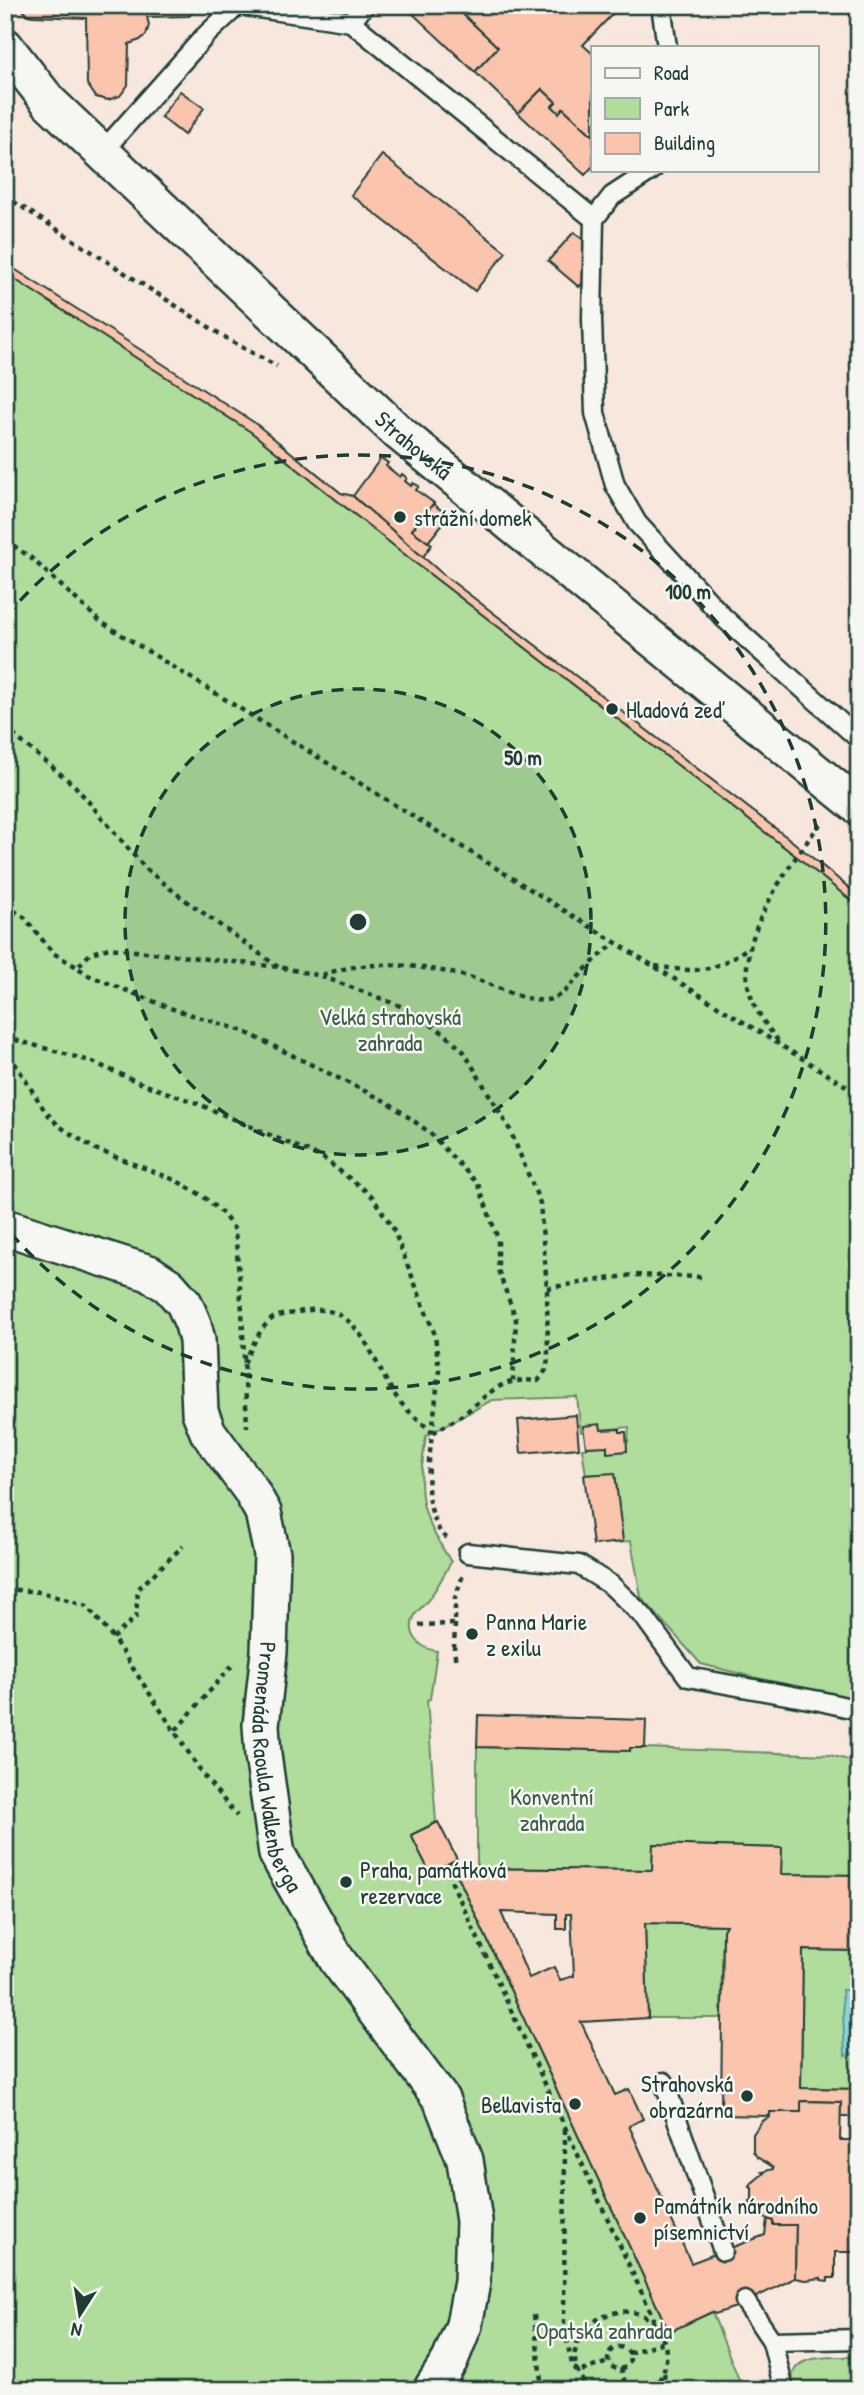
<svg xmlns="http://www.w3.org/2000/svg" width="864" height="2395" viewBox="0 0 864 2395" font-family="'Patrick Hand',sans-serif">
<rect width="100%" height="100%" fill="#f7e7dd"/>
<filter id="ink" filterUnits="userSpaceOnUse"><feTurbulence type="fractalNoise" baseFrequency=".0143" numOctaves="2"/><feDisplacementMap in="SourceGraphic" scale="14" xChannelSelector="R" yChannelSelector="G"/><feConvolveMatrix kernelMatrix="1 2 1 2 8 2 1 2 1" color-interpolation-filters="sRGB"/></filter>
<g filter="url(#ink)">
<g fill="#b0dd9c" stroke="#688d68" stroke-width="2">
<path d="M 5,273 L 251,432 L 418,565 L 801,860 L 859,907 L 859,1703 L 701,1664 L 641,1597 L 631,1541 L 623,1542 L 615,1474 L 586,1475 L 582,1448 L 628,1442 L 629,1427 L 581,1432 L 577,1397 L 492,1400 L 426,1436 C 417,1497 418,1509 451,1562 C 444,1574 437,1589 428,1600 C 424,1606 417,1610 414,1617 C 406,1635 421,1649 437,1651 L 430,1699 L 427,1700 L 436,1822 L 411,1835 L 430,1873 L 451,1862 L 669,2332 L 712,2312 L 743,2390 L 5,2390 Z"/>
<polygon points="477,1747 629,1751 630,1748 645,1748 830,1755 859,1763 859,1875 781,1874 781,1848 653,1844 652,1870 477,1868"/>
<polygon points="645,1923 726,1925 723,1930 721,2018 648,2018"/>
<polygon points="803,1950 859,1951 859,2089 801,2088"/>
<path d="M 859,2357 L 859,2390 L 794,2390 C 782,2350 835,2358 859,2357 Z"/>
</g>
<polygon fill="#88d9df" stroke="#5e9b9b" stroke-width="2" points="842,1990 859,1990 859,2053 845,2055"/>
<g fill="#fac4ad" stroke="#1f3d34" stroke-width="2" fill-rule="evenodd">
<polygon points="18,5 201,5 189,16 147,17 149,25 146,35 140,40 129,44 128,85 120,96 108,100 96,97 87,84 86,18 33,16 28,15"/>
<polygon points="418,5 453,5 498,47 475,72 412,13"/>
<polygon points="453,5 621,5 583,45 593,54 593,136 563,108 559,113 552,106 556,102 542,89 518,113 475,72 498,47"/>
<polygon points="542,89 556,102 552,106 559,113 563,108 593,136 593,166 585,175 518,113"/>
<polygon points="180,91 204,108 184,135 161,117"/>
<polygon points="382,155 506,252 475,291 351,195"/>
<polygon points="574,232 604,258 579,287 548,261"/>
<polygon points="5,263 255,423 341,493 353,496 445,576 792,841 859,896 859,907 801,860 418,565 251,432 5,273"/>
<polygon points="381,458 388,463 386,466 400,477 402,474 407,478 405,481 411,486 413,483 419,486 416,490 434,503 412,530 432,544 423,557 353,496"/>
<polygon points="433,504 449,516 428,542 412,530"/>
<polygon points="576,1415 579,1448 521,1453 518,1420"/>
<polygon points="600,1424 601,1430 620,1429 620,1432 626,1432 627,1451 607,1453 607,1446 586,1447 583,1426"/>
<polygon points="615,1473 623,1542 593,1545 584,1475"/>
<polygon points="478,1715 646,1720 645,1748 630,1748 630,1751 477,1747"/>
<polygon points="438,1822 457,1859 430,1873 411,1835"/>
<path d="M 653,1844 L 782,1848 L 781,1874 L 859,1875 L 859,1951 L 803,1950 L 801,2088 L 859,2089 L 859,2117 L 840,2117 L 841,2102 L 801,2101 L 801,2112 L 770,2112 L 770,2116 L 721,2115 L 723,1930 L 726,1925 L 645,1923 L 648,2018 L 581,2022 L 615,2095 L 629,2089 L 643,2119 L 629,2126 L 691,2263 L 765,2235 L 767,2219 L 773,2221 L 773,2225 L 796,2225 L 795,2278 L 736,2307 L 715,2314 L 712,2312 L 669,2332 L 454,1868 L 652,1870 ZM 501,1912 L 557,1914 L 557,1929 L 566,1929 L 566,1914 L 571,1914 L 574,1976 L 560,1980 L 554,1967 L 529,1978 Z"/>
<polygon points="801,2101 841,2102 840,2140 859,2140 859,2252 835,2252 835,2278 828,2278 828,2281 821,2280 821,2278 806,2280 795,2278 796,2225 773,2225 773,2221 762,2217 751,2206 750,2202 752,2201 752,2188 750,2187 752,2183 764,2173 762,2172 773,2169 773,2167 757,2157 753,2151 753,2134 762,2121 770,2117 770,2112 801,2112"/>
</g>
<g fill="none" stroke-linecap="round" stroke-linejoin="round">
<defs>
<g id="lane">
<polyline points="238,5 351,22 594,219 592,319 595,413 615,485 637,523 724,618 859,739"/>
<polyline points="661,5 667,47"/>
<polyline points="351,22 365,5"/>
<polyline points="102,152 204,37 238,5"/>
<polyline points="594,219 612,196 652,170"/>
<polyline points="468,1553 579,1565 611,1585 644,1617 688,1677 820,1701 859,1710"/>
<polyline points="664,2082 723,2251"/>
<polyline points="745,2301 772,2341"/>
<polyline points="784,2390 772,2341 859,2339"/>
</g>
<g id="street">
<path id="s1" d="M 5,46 L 49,102 L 398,432 L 859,807"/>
<path id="s2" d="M 5,1227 L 149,1273 L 169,1286 L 184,1303 L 193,1324 L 197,1340 L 200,1412 L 208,1432 L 250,1489 L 263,1512 L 272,1554 L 269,1652 L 261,1725 L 263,1755 L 277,1854 L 337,1960 L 441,2099 L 465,2160 L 474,2221 L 472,2282 L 464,2325 L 450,2360 L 431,2390"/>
</g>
</defs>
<use href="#lane" stroke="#1f3d34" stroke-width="23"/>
<use href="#street" stroke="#1f3d34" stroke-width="40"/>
<g stroke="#1f3d34" stroke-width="4.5" stroke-dasharray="5 5" stroke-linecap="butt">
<polyline points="5,196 234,343 277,366"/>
<polyline points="5,540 30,557 101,622 859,1094"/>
<polyline points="5,728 75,786 145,868 177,894 278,967"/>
<polyline points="5,905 24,917 53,953 77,967"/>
<path d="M 655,966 C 699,973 711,973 749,947"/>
<path d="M 322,975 C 369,958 421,965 469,977 C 491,983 530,1006 551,999 C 567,994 575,979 587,968 C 596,959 606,951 615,943"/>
<polyline points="5,1037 90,1061 143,1084 194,1102 323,1158 371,1195 393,1228 435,1335 439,1370 429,1461 428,1497 433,1516 440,1532 450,1541"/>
<path d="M 778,1041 C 766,1025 754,1010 749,989 C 735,937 793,860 823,820"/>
<polyline points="5,1045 9,1054 45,1111 59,1126 95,1149 175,1180 203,1196 223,1214 235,1230 242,1310 247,1427"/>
<polyline points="547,1288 632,1275 701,1277"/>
<path d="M 244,1363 C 252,1348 259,1328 273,1318 C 280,1314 292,1314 299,1312 C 359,1297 369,1357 395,1395 C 405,1410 419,1420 432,1432"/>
<path d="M 433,1433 C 444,1426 456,1420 466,1412 C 492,1391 502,1377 538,1381 L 546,1370 L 548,1359 L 547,1288 L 540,1203 L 510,1130 L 464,1052 L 445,1034 L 406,1008 L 321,976 L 279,967 L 109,948 L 91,953 L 77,967 L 88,975 L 170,1008 L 243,1031 L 389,1103 L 429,1132 L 478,1184 L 498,1239 L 498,1270 L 516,1319 L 513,1381"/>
<polyline points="5,1589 41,1592 87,1606 113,1638 204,1776 237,1816"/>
<polyline points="455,1624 454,1650 456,1662"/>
<polyline points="419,1625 455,1624 455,1598 463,1575"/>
<polyline points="113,1638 136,1617 138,1589 183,1546"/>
<polyline points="176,1730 235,1662"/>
<polyline points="447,1872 653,2317 652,2324"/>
<polyline points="565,2129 564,2328 572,2364 578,2372 608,2362"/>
<polyline points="534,2315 542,2390"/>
<circle cx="619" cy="2358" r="11"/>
<polyline points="629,2353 664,2342"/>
<polyline points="621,2368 627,2390"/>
<polyline points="664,2373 667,2390"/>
<path d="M 590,2390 C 535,2331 645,2273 665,2345 C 669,2362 663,2378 652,2390"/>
</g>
<use href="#lane" stroke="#f6f6f2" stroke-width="18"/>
<use href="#street" stroke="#f6f6f2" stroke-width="35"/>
</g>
</g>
<circle cx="358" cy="922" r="233" fill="#1f3d34" fill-opacity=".12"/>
<g fill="none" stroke="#1f3d34" stroke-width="3.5" stroke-dasharray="12 9">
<circle cx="358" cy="922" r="233"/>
<path d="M6 616A467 467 0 1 1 6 1228"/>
</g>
<g fill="#1f3d34" stroke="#f6f6f2" stroke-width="2.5">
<circle cx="400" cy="517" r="7"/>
<circle cx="612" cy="709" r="7"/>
<circle cx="472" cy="1634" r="7"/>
<circle cx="346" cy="1882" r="7"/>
<circle cx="747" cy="2096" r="7"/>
<circle cx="575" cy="2104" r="7"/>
<circle cx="640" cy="2218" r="7"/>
</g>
<g text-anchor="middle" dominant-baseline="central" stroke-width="5" stroke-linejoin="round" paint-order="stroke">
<g font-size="23" fill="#1f3d34" stroke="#f6f6f2">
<text stroke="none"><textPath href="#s1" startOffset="572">Strahovská</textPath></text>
<text stroke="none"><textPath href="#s2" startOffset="686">Promenáda Raoula Wallenberga</textPath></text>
</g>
<g font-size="23" fill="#1f3d34" stroke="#f6f6f2" text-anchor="start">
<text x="414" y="517">strážní domek</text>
<text x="626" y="709">Hladová zeď</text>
<text x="486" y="1621">Panna Marie<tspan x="486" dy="26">z exilu</tspan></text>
<text x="360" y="1869">Praha, památková<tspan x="360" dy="26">rezervace</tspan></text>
<text x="733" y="2083" text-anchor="end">Strahovská<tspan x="733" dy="26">obrazárna</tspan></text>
<text x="561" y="2104" text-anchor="end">Bellavista</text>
<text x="654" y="2205">Památník národního<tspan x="654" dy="26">písemnictví</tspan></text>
</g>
<g font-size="23" fill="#3c5d49" stroke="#f6f6f2">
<text x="390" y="1016">Velká strahovská<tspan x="390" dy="26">zahrada</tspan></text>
<text x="552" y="1796">Konventní<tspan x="552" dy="26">zahrada</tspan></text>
<text x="604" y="2330">Opatská zahrada</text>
</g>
</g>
<circle cx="358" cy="922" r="10" fill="#1f3d34" stroke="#f6f6f2" stroke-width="3.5"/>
<g font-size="21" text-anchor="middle" font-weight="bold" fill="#1f3d34" stroke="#f6f6f2" stroke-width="5" stroke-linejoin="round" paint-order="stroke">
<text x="688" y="599">100 m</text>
<text x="523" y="765">50 m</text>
</g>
<rect width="864" height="2395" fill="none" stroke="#f6f6f2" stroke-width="28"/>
<rect x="14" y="14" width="836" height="2367" fill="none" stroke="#1f3d34" stroke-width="2.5" filter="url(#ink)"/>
<rect x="591" y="46" width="228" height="126" fill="#f6f6f2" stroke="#a0aca6" stroke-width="2"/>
<rect x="605" y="68" width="35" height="10" fill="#f6f6f2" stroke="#a0aca6" stroke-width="2"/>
<text x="654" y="80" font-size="21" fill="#1f3d34">Road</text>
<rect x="605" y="98" width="35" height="21" fill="#b0dd9c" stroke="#a0aca6" stroke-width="2"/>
<text x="654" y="116" font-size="21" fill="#1f3d34">Park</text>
<rect x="605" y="133" width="35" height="21" fill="#fac4ad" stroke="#a0aca6" stroke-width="2"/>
<text x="654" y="150" font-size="21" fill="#1f3d34">Building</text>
<g transform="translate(80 2314) rotate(192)" stroke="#f6f6f2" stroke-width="5" paint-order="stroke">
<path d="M0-5L12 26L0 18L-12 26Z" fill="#1f3d34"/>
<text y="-10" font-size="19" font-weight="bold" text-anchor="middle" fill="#1f3d34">N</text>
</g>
</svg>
